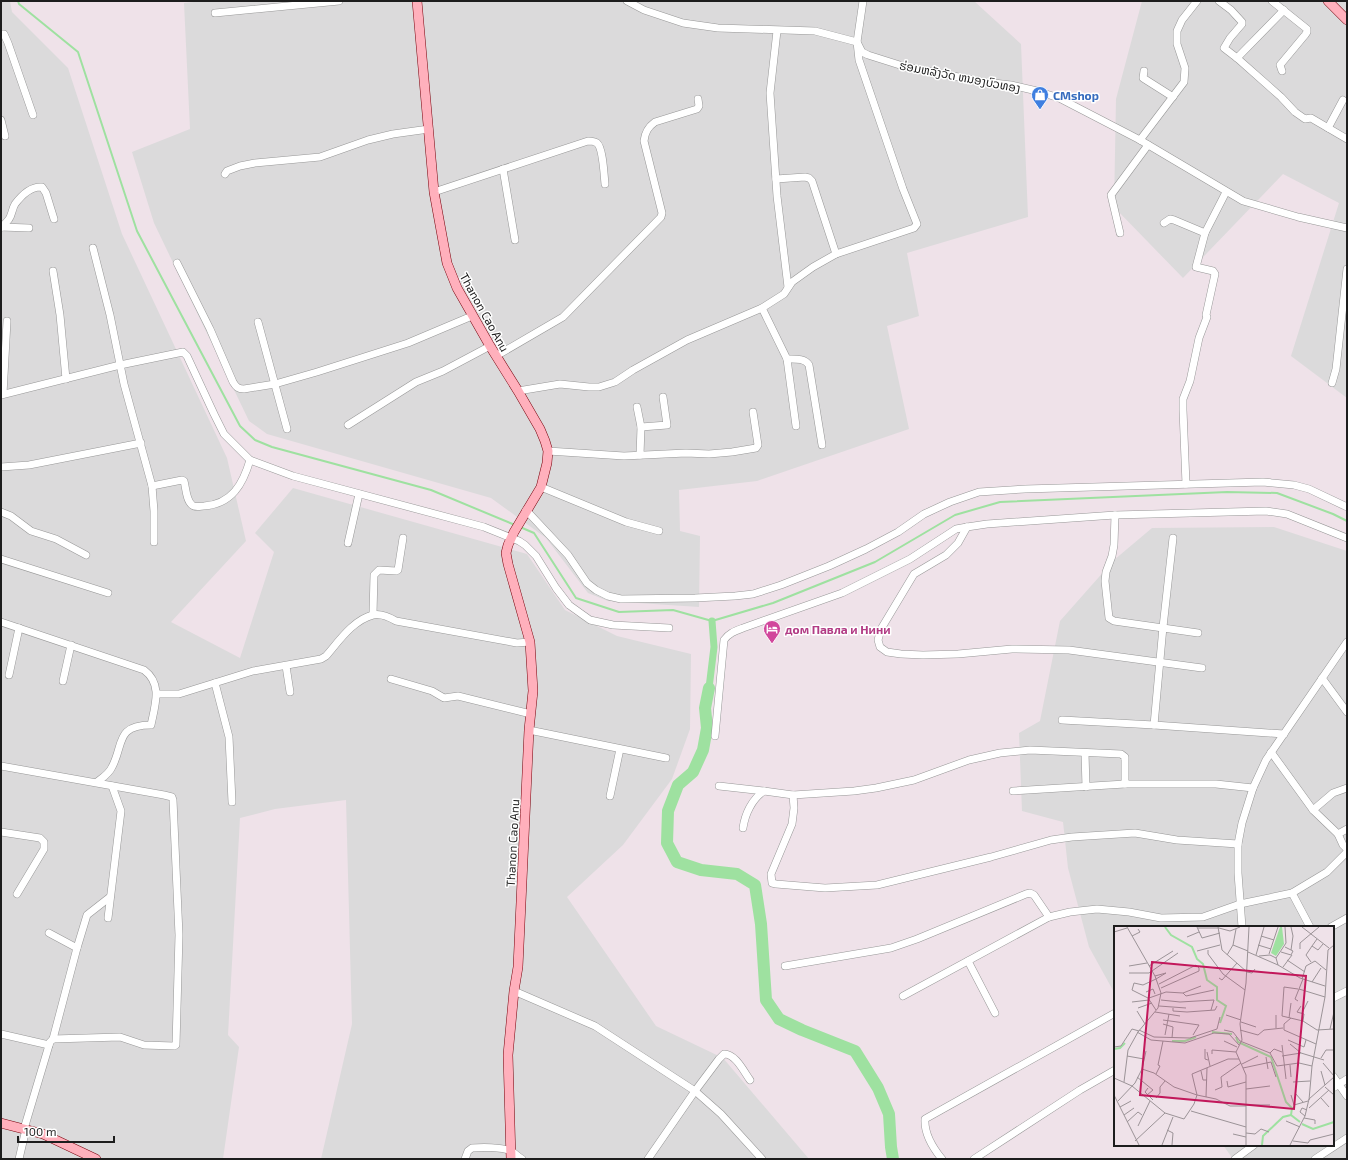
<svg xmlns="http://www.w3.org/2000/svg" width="1348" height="1160" viewBox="0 0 1348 1160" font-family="'Exo 2','Noto Sans Lao',sans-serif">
<rect width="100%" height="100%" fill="#efe2e9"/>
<g fill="#dbdadb">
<polygon points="1,1 10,1 12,12 68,68 122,234 227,458 246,541 171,622 240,658 274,552 255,533 293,488 527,554 565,610 617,636 691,654 690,729 672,779 623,845 567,897 656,1026 723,1058 809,1159 321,1159 352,1024 346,800 275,809 240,818 228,1035 239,1047 223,1159 1,1159"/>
<polygon points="202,1 974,1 1021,44 1028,217 907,253 919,316 887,326 909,429 757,481 679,490 680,531 700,536 699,607 608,601 588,593 546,538 491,498 267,434 249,421 154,223 132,152 190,129 184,3"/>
<polygon points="1142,1 1347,1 1347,398 1291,356 1339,203 1283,174 1183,278 1114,207 1116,99"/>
<polygon points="1274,527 1347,551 1347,1159 1233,1159 1223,1145 1333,1145 1333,927 1115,927 1115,994 1089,947 1068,868 1063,822 1022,811 1019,733 1040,721 1060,621 1114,560 1152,528"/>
</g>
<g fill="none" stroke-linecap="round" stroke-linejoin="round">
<g stroke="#9ee1a0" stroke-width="2">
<polyline points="18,1 19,4 78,52 137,231 240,426 255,440 272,447 431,490 515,525"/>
<polyline points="520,527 534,533 576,598 619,612 673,610 712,621 773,603 875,562 955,515 1000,502 1227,492 1277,493 1333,514 1347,521"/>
</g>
<polyline stroke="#9ee1a0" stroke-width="7" points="709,688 714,647 712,621"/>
<polyline stroke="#9ee1a0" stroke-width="12" points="709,688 705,708 707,728 703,750 693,772 678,785 668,811 667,843 677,862 701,870 737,874 755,885 761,924 766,1000 779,1019 802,1030 855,1051 878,1088 889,1114 891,1147 893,1159"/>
<defs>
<g id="street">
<polyline points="627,1 644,10 683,23 718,28 815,31 857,42 862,52 868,55 906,67 985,82 1011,85 1037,91 1059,98 1140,140 1243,201 1298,217 1347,228"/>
<polyline points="1219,1 1231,10 1242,22 1242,24 1230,38 1224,48 1237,58"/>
<polyline points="1272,1 1307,29 1307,32 1305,35 1280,65 1282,71"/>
<polyline points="1284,10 1237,58 1281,97 1295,112 1305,119 1311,118 1347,139"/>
<polyline points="215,13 339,1"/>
<polyline points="777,31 770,93 777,196 788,287"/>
<polyline points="1,34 4,34 8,43 33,115"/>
<polyline points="1144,71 1143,78 1173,97"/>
<polyline points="1,120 5,136"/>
<polyline points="1328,128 1343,100"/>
<polyline points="1140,140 1184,82 1185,68 1177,44 1177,31 1182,20 1197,1"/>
<polyline points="503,169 515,240"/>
<polyline points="225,174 227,171 240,166 255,163 320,157 368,140 393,134 429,129"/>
<polyline points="776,179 805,177 809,178 812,181 836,254"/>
<path d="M 434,192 L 588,141 C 591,141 594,141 597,143 C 603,148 604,175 605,184"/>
<polyline points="1164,223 1170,219 1174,220 1205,233"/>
<polyline points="1,227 29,228"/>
<path d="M 2,227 C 4,224 7,222 9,219 C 12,215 12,209 15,204 C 21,196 31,186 42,187 L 46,193 L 54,219"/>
<polyline points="1120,233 1111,195 1148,145"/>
<polyline points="93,248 110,315 124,384 152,486 154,511 154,542"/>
<path d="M 177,263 L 210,329 L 233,382 C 236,387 238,389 244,389 L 275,384 L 317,372 L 408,343 L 472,316"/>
<polyline points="53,271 60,315 66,379"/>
<polyline points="762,308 787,359 796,426"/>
<polyline points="258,322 287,429"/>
<path d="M 496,356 L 563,317 L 661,217 L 662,213 L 644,141 C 645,132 648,127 655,122 L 697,109 L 699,106 L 698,99"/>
<path d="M 787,359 C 795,359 805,358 809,365 L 822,445"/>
<polyline points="1332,383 1336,369 1347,269"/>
<polyline points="518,391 560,384 589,387 599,387 615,382 633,370 687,340 762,308 784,294 792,282 813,267 836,254 914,228 917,224 903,189 859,60 857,42 863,1"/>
<polyline points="3,394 7,321"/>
<polyline points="1,395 120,365 183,352 187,356 214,414 224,434 250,460 293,476 484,527 519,541 525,545 536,556 556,588 569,605 590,620 613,625 669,628"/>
<polyline points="637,407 641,427 640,455"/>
<polyline points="348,425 416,382 443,371 490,346"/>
<polyline points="641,427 667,425 663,397"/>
<polyline points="548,451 624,456 686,453 709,454 732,452 756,448 758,445 753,412"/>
<polyline points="1,467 29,465 141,443"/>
<polyline points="1186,484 1183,410 1183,399 1190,381 1199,338 1207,317 1206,315 1215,274 1213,271 1196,267 1205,233 1226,192"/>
<path d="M 152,486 L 182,480 L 184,481 C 186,488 186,500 192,505 C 195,508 201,506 204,506 C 232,504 243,484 250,460"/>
<polyline points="541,487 626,522 659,531"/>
<polyline points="526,510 568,555 587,583 596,590 608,596 621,599 695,598 735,596 753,594 781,585 829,566 866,549 898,532 924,514 950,502 979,492 1025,489 1263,482 1294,485 1309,489 1347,507"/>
<polyline points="1,512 11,516 31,531 56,539 86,555"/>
<polyline points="1115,515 1114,545 1112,556 1106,572 1105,581 1109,618 1114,621 1198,633"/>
<polyline points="967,527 958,543 946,555 914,574 881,629 878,640 880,647 887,652 901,654 923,655 958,654 1012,649 1069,650 1202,668"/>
<polyline points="348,543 359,494"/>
<polyline points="1,559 108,593"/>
<polyline points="373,614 374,575 379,570 396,571 398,570 403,538"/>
<path d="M 1,622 L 144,670 C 163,684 155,705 151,725 C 115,725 124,745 112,767 C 109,774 102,778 97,782"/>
<polyline points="286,666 290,692"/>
<polyline points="9,675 19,628"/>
<polyline points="1322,678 1347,712"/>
<polyline points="391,679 432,691 444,698 458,696 531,714"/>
<polyline points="63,681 71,645"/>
<polyline points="215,683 229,737 232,802"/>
<path d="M 157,694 L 179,694 L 253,671 L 321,659 L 326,656 C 339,641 353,620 373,615 C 381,613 389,617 396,621 L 517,643 L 530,642"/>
<polyline points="1062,720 1154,725 1284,734"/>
<polyline points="1154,725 1163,627 1173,538"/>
<polyline points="529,730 666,758"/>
<path d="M 715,736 L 724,640 C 729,633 735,631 743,628 L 842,593 L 910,559 L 956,529 L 967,527 L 987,524 L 1115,515 L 1266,511 L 1287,514 L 1347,538"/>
<polyline points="1271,752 1313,810 1338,834 1343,845 1347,849"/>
<polyline points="1085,753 1086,787"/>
<polyline points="1,766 164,795 172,797 173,800 179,935 176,1045 174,1046 144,1045 120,1037 53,1039"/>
<polyline points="719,786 764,791"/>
<polyline points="1013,791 1125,784 1216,784 1253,788"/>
<polyline points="793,795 794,808 792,824 771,874 772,883 776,884 825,888 877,885 991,857 1051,840 1072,837 1135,833 1177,840 1238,844"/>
<polyline points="610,796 620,749"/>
<polyline points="1313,810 1333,793 1347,788"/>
<path d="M 743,828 C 745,814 752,799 764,791 L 793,795 L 854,791 L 876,788 L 914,780 L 969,760 L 1000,753 L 1030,750 L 1121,754 L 1125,757 L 1125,784"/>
<polyline points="1,832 40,838 44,842 44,849 17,894"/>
<polyline points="1338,834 1347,829"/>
<polyline points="1292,893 1310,927"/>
<polyline points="108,918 121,811 112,786"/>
<polyline points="1242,927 1238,873 1238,844 1242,823 1253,788 1266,760 1347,642"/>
<polyline points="1331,927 1347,918"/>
<polyline points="77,948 87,915 110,897"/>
<polyline points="968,961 995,1013"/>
<polyline points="785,966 891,948 917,939 1026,894 1030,893 1034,895 1049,917"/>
<polyline points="514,991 595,1026 695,1091 721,1114 762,1159"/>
<polyline points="903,996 1049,917 1070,912 1097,909 1129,912 1161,918 1203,917 1240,904 1292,893 1327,872 1347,852"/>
<polyline points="1333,998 1347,991"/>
<polyline points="1,1034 49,1045"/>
<polyline points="1333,1076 1347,1096"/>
<polyline points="1333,1088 1347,1079"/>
<polyline points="24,1129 50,1042 53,1039 77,948 49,933"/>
<polyline points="19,1159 26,1129"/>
<path d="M 465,1159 L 468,1151 L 472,1148 C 482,1147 501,1147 511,1151 C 515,1153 518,1157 522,1159"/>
<path d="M 648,1159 L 695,1091 L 719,1059 L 724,1054 C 736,1054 744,1072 750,1080"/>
<path d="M 942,1159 C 933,1148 924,1134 925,1119 L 1115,1013"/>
<polyline points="974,1159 1080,1090 1115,1070"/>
<polyline points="1235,1159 1254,1145"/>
<polyline points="1315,1159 1347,1138"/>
</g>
<g id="secondary">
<polyline points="417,1 434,192 447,263 457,288 490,346 518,391 540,429 545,441 548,451 547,463 541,487 514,532 508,545 506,553 508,564 530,642 533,691 529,730 518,967 514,991 508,1055 511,1159"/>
<polyline points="1328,1 1347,20"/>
<polyline points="1,1123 43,1134 96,1159"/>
</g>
</defs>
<use href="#street" stroke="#979797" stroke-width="8"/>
<use href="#secondary" stroke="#78000b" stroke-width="10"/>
<use href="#street" stroke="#fff" stroke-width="7"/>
<use href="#secondary" stroke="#ffb0bc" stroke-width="9"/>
</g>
<defs>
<symbol id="shop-pin" viewBox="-11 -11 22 30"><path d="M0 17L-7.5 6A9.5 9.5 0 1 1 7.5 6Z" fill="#3f7fe0" stroke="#fff"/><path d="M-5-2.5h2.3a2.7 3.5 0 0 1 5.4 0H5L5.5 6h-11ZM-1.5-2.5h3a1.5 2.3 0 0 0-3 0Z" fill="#fff"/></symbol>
<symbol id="hotel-pin" viewBox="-11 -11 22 30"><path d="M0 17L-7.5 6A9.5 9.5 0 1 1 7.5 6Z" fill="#d1479c" stroke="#fff"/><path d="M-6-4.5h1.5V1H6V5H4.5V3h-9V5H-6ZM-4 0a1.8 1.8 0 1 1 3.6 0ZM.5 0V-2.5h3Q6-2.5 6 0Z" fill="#fff"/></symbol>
</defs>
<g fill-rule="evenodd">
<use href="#shop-pin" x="1030" y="85" width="20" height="27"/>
<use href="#hotel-pin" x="762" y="619" width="20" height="27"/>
</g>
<g text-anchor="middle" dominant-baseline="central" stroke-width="3" stroke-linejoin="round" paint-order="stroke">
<g font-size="12" fill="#1d1d1d" stroke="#fff">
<text transform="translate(960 76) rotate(11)">ຮ່ອມຫລັງວັດ ຫນອງບົວທອງ</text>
<text transform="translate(485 312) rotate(61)">Thanon Cao Anu</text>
<text transform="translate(512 843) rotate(-87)">Thanon Cao Anu</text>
</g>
<g font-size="12" font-weight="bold" fill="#366cbe" stroke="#fff" text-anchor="start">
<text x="1053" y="95">CMshop</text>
</g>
<g font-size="12" font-weight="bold" fill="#b23c85" stroke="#fff" text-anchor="start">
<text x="785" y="629">дом Павла и Нини</text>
</g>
</g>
<g transform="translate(1114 926)">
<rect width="220" height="220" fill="#efe2e9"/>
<path d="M 166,1 L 168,1 L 170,18 L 162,30 L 157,27 Z" fill="#9ee1a0"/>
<path fill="none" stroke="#9ee1a0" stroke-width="2" d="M 51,1 L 57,9 L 78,21 L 83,33 L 89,38 L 93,54 L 103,61 L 103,74 L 112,80 L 106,97M 98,106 L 118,108M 122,111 L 124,116 L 157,131 L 172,176 L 178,182 L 177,189 L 186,196M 58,115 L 71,115 L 82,111M 0,123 L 6,122 L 11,117M 188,198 L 199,203 L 220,196M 148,219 L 149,210 L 169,191 L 177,189"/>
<path fill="none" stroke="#9b9397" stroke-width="1" d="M 83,1 L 88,12 L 106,7M 104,1 L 108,24 L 133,46 L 138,47 L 141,43M 188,1 L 215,22M 84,2 L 105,2 L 116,5 L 126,1M 0,6 L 13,2M 18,10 L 26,6 L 24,3M 147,10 L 160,14M 73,11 L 85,6M 203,13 L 198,20 L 204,24 L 209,18M 119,19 L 134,25M 144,19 L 157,23M 186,23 L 186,17 L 205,1M 94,24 L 94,28 L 109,48 L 131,64M 177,24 L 179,10 L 177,1M 83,25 L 106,19M 134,26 L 164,39 L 186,52 L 211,60M 167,26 L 177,29 L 179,25 L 171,21M 155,28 L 164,1M 113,29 L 119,19 L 122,3M 142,29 L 150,1M 145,30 L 156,29 L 162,32 L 164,39M 162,32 L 172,17 L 171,1M 173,34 L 191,46M 197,36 L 192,29 L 198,20M 15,40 L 33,37M 35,40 L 59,25M 169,41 L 178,29M 15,47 L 35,47 L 64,27M 41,50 L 52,47 L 42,53M 105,52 L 108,54 L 123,37M 188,53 L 192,40 L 201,35 L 212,44M 198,56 L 207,42M 45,58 L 82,39 L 85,42 L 85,45 L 47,62M 184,63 L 170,61 L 168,90 L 189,95 L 203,104 L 220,103M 185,63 L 211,71M 32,66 L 39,63 L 41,68M 69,67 L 72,70 L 100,64M 35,72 L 52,66 L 69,67 L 87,60M 47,74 L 66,76 L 100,74 L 97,84M 184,75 L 181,73 L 189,53M 18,76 L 35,74M 45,80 L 72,82M 187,80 L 183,86 L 190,88 L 189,95M 24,82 L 38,77M 59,82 L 59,85 L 73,86 L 101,84 L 103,80M 42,84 L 34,72 L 18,64 L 20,57 L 29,59 L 42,53M 23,85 L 31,98M 41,86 L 66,90M 188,87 L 194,75M 112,89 L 127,94M 162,89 L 162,102M 175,92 L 177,77M 177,92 L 170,98 L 170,104 L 202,118M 49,94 L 85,99 L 79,109M 127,96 L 142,101M 49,98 L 59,101 L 58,112M 216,103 L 220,86M 25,104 L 40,111 L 76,112 L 103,103 L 106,91M 110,104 L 119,106 L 126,115 L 156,127 L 163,140 L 185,137 L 198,140M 126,104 L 144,109 L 150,104 L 169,102M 23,106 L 37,114 L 71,117 L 100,107 L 115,108 L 125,119M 51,109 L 55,88M 174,114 L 190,121 L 192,114M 110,115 L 123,121M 176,118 L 187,127M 168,119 L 172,153M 0,121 L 7,120 L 18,103 L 25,105M 91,123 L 91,133 L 94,134M 93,126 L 96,140M 156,127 L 160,123 L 168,126M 98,128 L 98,124 L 122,126M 13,130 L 30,133M 168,130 L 187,127 L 210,134M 152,131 L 154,143M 207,132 L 212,124 L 220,124M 209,137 L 220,150M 128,138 L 144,130M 176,139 L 177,151M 129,142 L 157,136 L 162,151M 28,143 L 40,147 L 60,161 L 83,169 L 102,173 L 116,180 L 132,180M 87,145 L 89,154 L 93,154M 207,145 L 211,159M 42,148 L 46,140 L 44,139 L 49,115M 23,151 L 39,164 L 33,169M 0,152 L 18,160 L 51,187 L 70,193 L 80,178 L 83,169 L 78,148 L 114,133 L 125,133M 113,155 L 114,161 L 132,156M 10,156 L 14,124 L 24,106 L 44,82 L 47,67 L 41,50 L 13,1M 179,156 L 196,155M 211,161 L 220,169M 34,162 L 31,166 L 39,174M 132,163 L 156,160M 101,164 L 108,161 L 107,151 L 127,137M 181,167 L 189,176M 0,169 L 25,219M 177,169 L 180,179 L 194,175M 92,171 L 93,142M 42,172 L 46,167 L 46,161 L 51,155M 207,172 L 215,181M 195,174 L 198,140 L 211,71 L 214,24 L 220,19M 4,175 L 21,157 L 28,143 L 32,125M 132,179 L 156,179M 6,181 L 17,175M 195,182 L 215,164M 77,185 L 132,201M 10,189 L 20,182M 191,190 L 186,186 L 188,182 L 193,184M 190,192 L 201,194 L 201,198M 172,195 L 186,201M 13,196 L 24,186 L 28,189M 24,200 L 36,175M 53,204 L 59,207 L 58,219M 132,207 L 141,208 L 147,203 L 155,206M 119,208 L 132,211M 21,215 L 51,187M 179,215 L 194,217 L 196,214 L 220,208M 48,219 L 59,191M 132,219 L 132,149 L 122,126 L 128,114 L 126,98 L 132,57 L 135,1M 176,219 L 191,190 L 195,173 L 220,151"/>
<path fill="#c2185b" fill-opacity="0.15" stroke="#c2185b" stroke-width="2" d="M 38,36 L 192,50 L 180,183 L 26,169 Z"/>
<rect width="220" height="220" fill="none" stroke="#1d1d1d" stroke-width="2"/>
</g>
<rect width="1348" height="1160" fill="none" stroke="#1d1d1d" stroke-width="4"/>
<path d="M18 1136v6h96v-6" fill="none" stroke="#1d1d1d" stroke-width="2"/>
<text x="24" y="1136" font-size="12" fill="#1d1d1d" stroke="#ffffff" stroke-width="3" paint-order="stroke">100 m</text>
</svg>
